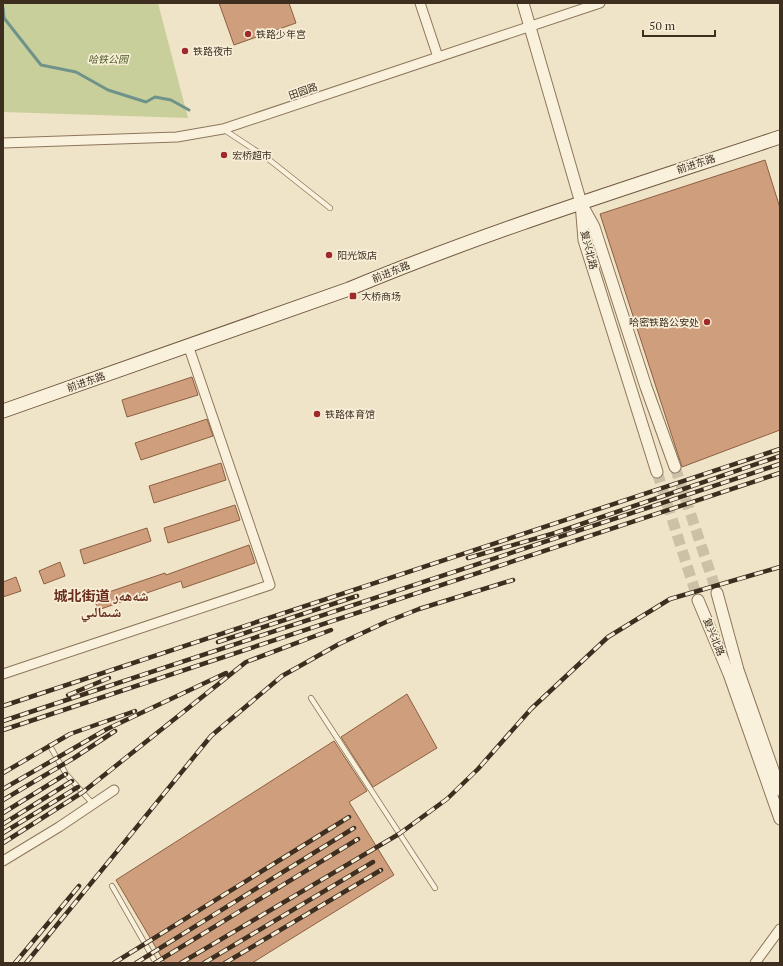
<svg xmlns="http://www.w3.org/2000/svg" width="783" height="966" viewBox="0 0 783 966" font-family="'PT Serif','Noto Naskh Arabic','Noto Sans SC',serif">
<rect width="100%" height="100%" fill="#f0e4c8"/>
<polygon fill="#c9cf9b" points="3,3 158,3 188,118 3,112"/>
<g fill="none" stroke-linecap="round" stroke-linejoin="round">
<polyline stroke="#6f938a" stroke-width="3" points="3,8 4,18 41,65 76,72 108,90 146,102 155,97 171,100 189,110"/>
</g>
<g fill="#cf9f7d" stroke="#8d5f41">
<polygon points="219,3 289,3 296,23 234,45"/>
<polygon points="765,160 780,208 780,430 682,467 600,214"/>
<polygon points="192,377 198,395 127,417 122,400"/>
<polygon points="207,419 213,436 141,460 135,443"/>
<polygon points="221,463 226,480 154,503 149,486"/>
<polygon points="235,505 240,520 168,543 164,528"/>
<polygon points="147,528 151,541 84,564 80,550"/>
<polygon points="249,545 255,563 183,588 181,581 98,610 94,597 165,573 166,575"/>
<polygon points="60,562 65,576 44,584 39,571"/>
<polygon points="16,577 21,591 3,597 3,582"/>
<polygon points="407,694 437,748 373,787 341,737"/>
<polygon points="334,741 367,791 349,802 394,875 252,963 165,963 116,880"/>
</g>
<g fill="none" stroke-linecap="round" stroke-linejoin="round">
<g stroke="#ccc0a6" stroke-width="11" stroke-dasharray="11 5.5" stroke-linecap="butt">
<polyline points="675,467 717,593"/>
<polyline points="657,472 698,600"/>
</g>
<defs>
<g id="service">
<polyline points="223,129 267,158 330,208"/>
<polyline points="311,698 435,888"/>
<polyline points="50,746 66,774 93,804"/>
<polyline points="112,886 156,963"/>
</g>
<g id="minor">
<polyline points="420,3 438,57"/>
<polyline points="3,143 177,137 223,129 600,3"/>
<polyline points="3,674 270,585 188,345"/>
<polyline points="3,861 59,827 114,790"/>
<polyline points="755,963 780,929"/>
</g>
<g id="tertiary">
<polyline points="523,3 581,203 584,240 657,472"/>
<polyline points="583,207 594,227 646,387 675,467"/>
<polyline points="717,593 738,670 780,790"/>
<polyline points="698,600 729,674 780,819"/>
</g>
<path id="secondary" d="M 3,411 L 349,289 C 490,230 636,185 780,137"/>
</defs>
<use href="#service" stroke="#8d765c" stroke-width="6"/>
<use href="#minor" stroke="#8d765c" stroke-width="11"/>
<use href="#tertiary" stroke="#8d765c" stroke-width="13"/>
<use href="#secondary" stroke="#6f573f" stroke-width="15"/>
<use href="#service" stroke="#faf1dc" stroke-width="4.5"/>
<use href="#minor" stroke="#faf1dc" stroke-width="9"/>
<use href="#tertiary" stroke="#faf1dc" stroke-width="11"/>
<use href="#secondary" stroke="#faf1dc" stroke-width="13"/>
<defs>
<g id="rail">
<polyline points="468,558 555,533 780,456"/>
<polyline points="218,642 357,596"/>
<polyline points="68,695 109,678"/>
<polyline points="3,706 780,449"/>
<polyline points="3,721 780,464"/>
<polyline points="3,730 780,473"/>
<polyline points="3,773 70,734 135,711"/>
<polyline points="3,789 107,729 226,673"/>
<polyline points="3,800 74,758 115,731"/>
<polyline points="3,813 66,774"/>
<polyline points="3,824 72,781"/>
<polyline points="3,833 78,787"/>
<polyline points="3,843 83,792 246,662 331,630"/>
<polyline points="15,963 79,886"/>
<polyline points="26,963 211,736 282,676 339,644 386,622 419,609 513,580"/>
<polyline points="114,963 349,817"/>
<polyline points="136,963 354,828"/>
<polyline points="155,963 358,839"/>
<polyline points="181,963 399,834 447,799 478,769 531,709 608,637 670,599 780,567"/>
<polyline points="204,963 373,862"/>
<polyline points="225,963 381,870"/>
</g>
</defs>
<use href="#rail" stroke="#3d2e20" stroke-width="4.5"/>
<use href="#rail" stroke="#f7eed8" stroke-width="3" stroke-dasharray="9" stroke-linecap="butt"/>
</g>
<g fill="#9e2a2b" stroke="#f7eed8" stroke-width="1.5">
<circle cx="248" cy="34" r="4"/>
<circle cx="185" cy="51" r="4"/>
<circle cx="224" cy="155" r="4"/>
<circle cx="329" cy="255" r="4"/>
<rect x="349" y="292" width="8" height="8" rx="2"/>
<circle cx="707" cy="322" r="4"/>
<circle cx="317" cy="414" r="4"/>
</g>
<g text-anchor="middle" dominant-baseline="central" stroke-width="3.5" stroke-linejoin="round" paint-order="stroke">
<g font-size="10" fill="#3d2e20" stroke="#f7eed8" text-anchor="start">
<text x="256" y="34">铁路少年宫</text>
<text x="193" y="51">铁路夜市</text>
<text x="232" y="155">宏桥超市</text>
<text x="337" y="255">阳光饭店</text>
<text x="361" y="296">大桥商场</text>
<text x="699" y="322" text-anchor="end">哈密铁路公安处</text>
<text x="325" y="414">铁路体育馆</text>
</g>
<g font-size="10" font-style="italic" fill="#4d5a26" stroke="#f7eed8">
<text x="108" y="59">哈铁公园</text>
</g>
<g font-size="10" fill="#3d2e20" stroke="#f7eed8">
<text transform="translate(303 91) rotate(-19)">田园路</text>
<text transform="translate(696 164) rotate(-18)">前进东路</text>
<text transform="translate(589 250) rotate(76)">复兴北路</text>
<text transform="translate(391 272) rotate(-22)">前进东路</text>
<text transform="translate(86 382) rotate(-19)">前进东路</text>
<text transform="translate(714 637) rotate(68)">复兴北路</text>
</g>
<g font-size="14" font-weight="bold" fill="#6b2e1e" stroke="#f7eed8">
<text x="101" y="595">城北街道 شەھەر<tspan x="101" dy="16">شىمالىي</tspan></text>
</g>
</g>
<rect width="783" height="966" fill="none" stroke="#3d2e20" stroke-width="8"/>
<path d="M643 30v6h72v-6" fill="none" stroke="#3d2e20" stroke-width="2"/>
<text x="649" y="30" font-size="12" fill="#3d2e20" stroke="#f7eed8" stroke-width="3" paint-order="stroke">50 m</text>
</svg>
